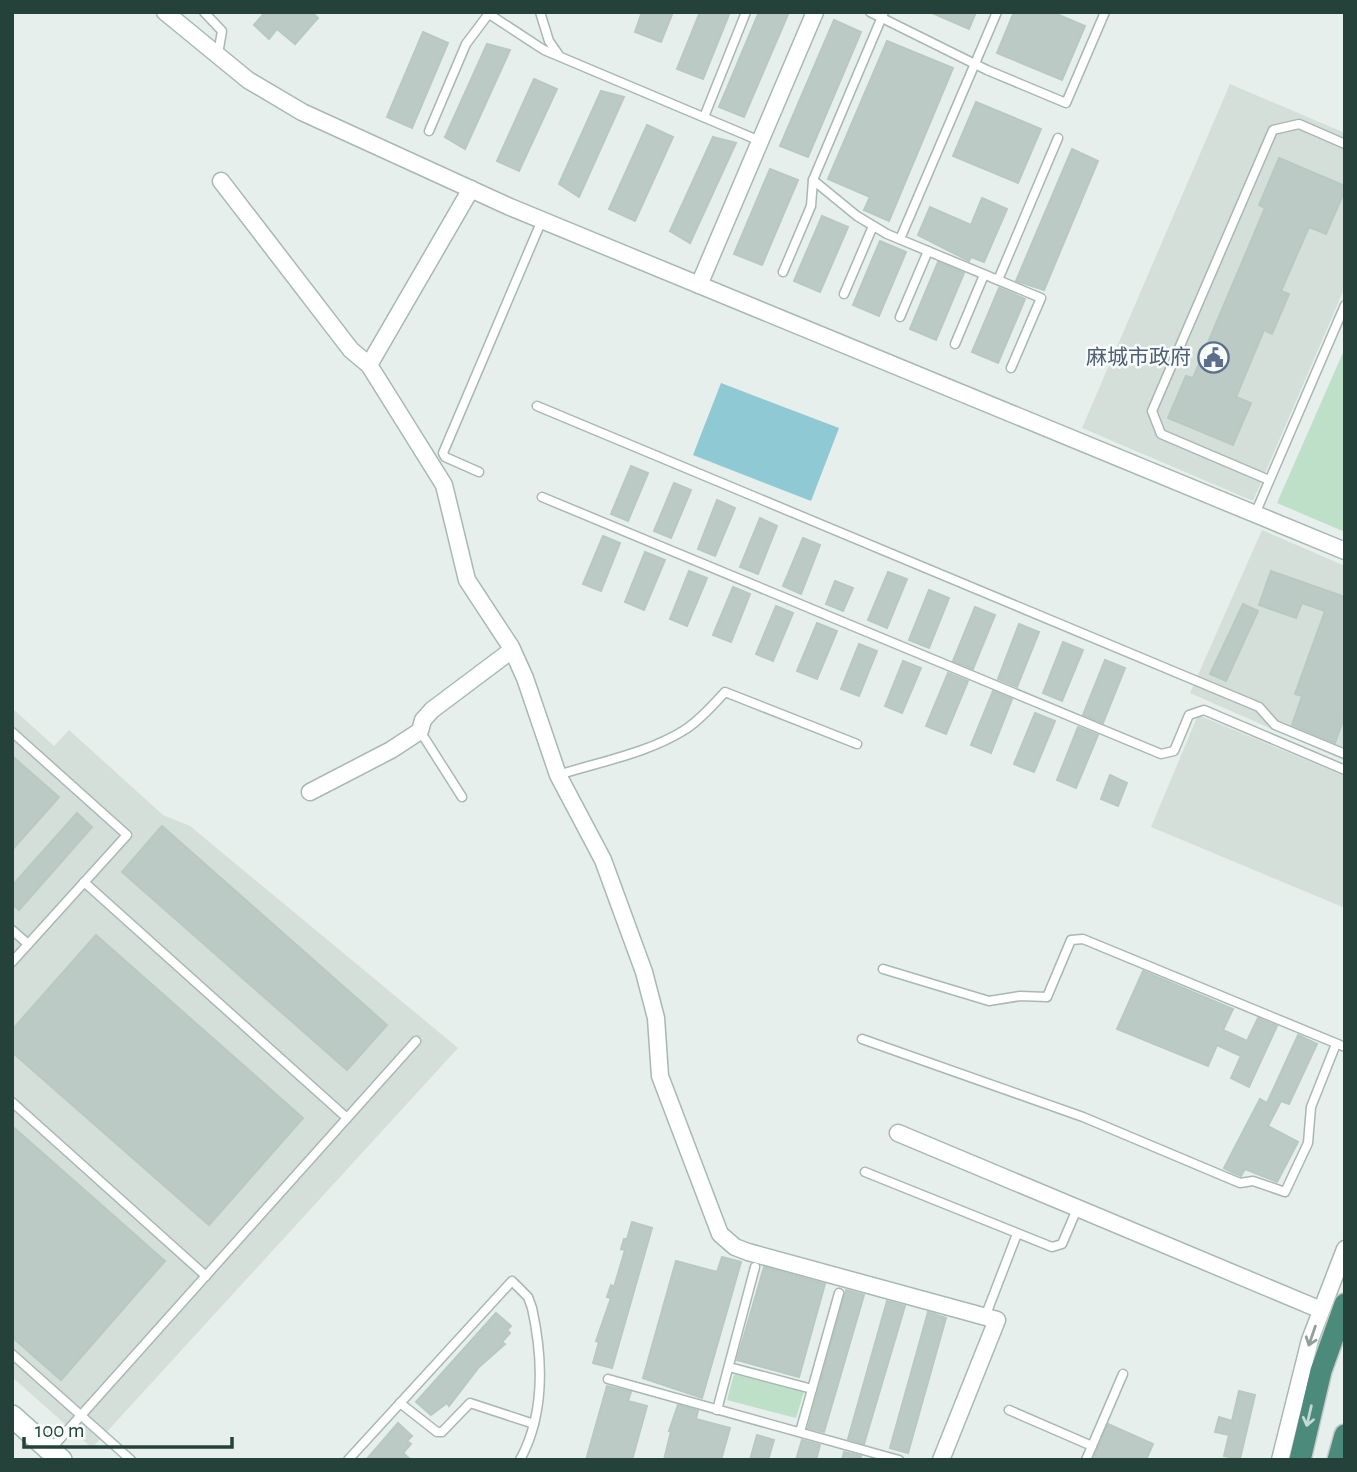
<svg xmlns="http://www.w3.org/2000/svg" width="1357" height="1472" viewBox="0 0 1357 1472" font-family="'Alegreya Sans','Noto Sans SC',sans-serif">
<rect width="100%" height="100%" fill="#e6efeb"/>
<g fill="#d4dfda">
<polygon points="1230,84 1345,133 1345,287 1253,501 1082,428"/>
<polygon points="1262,530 1345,566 1345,761 1190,693"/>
<polygon points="12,708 54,746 69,730 163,815 190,826 458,1048 92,1448 12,1377"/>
<polygon points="1198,715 1345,776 1345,908 1151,827"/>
</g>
<g fill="#bfe0c8">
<polygon points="1345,348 1345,532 1277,503"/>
<polygon points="734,1374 804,1392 796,1418 727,1400"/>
</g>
<polygon fill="#8ec9d4" points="721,383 839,428 811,501 693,455"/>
<g fill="#bbcac4" stroke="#b8c9c2" stroke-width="2">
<polygon points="265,12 312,12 318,18 295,44 277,29 269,39 254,25"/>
<polygon points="642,12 673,12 661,42 635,32"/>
<polygon points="700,12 730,12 703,79 677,69"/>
<polygon points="759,12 789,12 744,117 719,107"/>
<polygon points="930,12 976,12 969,29"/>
<polygon points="1014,12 1052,12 1085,26 1062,80 997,53"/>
<polygon points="834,20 861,32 808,157 780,146"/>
<polygon points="423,32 448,43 412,128 387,117"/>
<polygon points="887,41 953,68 889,221 864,210 870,197 828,179"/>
<polygon points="487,44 510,50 465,149 445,137"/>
<polygon points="534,79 557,89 519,171 497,161"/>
<polygon points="601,91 624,97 579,197 559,184"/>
<polygon points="976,102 1041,129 1018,183 953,156"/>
<polygon points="647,125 673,137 635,221 609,209"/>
<polygon points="713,137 736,143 690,243 670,231"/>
<polygon points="1072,149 1098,161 1044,290 1016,281"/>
<polygon points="1279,158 1345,186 1345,190 1326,234 1309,227 1281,291 1289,294 1272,334 1264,330 1236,397 1251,403 1233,445 1168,418 1186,376 1193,378 1265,208 1259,205"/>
<polygon points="770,169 798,180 762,265 734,254"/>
<polygon points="982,198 1007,209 984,262 971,257 969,261 918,235 930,207 971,225"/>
<polygon points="822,216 848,227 820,292 794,281"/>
<polygon points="880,241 906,252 879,316 853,305"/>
<polygon points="938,262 964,273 936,340 910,329"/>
<polygon points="999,288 1025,299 998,363 972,352"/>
<polygon points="631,466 648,473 628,521 611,514"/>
<polygon points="674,483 691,490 671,538 654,531"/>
<polygon points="717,500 735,508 715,556 698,549"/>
<polygon points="760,518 777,526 758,574 740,567"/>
<polygon points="603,536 620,543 601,591 583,584"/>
<polygon points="803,538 820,545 801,594 783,586"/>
<polygon points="645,552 665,560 644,610 625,602"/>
<polygon points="689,571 707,578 687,626 670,619"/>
<polygon points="1271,571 1345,597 1345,715 1335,743 1292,725 1302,696 1295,694 1325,611 1302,603 1296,618 1259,605"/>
<polygon points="888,572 907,579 887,628 868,620"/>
<polygon points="835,581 853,588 843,611 826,604"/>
<polygon points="733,587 750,594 731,642 713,635"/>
<polygon points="929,590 949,598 929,648 909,640"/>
<polygon points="1243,604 1258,611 1226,681 1210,674"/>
<polygon points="776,606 793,613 773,661 756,654"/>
<polygon points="975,607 995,615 973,669 953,661"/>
<polygon points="817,623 837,631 817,679 797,671"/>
<polygon points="1019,624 1039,632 1017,687 998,679"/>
<polygon points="1063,642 1083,650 1062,701 1043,693"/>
<polygon points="859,644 877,651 859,696 841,689"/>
<polygon points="1105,660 1125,668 1103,723 1083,715"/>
<polygon points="903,661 921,668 902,713 885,706"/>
<polygon points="948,673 968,681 946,734 926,726"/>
<polygon points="993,691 1012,699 991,753 971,745"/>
<polygon points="1035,713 1055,721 1034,772 1014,764"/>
<polygon points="1078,727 1098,735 1076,788 1057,780"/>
<polygon points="12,756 59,797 12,850"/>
<polygon points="1110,775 1127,783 1118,806 1101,799"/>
<polygon points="77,813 92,827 19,910 12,904 12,886"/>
<polygon points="162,826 387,1025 347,1070 122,872"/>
<polygon points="96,935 303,1118 209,1225 12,1052 12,1030"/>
<polygon points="1143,971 1233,1009 1223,1030 1247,1041 1258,1018 1277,1026 1249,1087 1231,1078 1241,1056 1217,1045 1208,1066 1117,1029"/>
<polygon points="1298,1035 1317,1044 1289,1104 1281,1101 1268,1126 1298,1142 1277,1182 1245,1169 1241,1176 1234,1173 1224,1168 1260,1099 1267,1103"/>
<polygon points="12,1126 165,1261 61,1380 12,1337"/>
<polygon points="632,1222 652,1228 612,1368 593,1363 599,1342 596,1341 611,1298 607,1297 611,1285 614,1287 625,1250 621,1249 624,1239 627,1239"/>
<polygon points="722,1257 741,1262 702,1398 643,1378 676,1261 717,1272"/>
<polygon points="764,1267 825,1284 799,1377 737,1360"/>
<polygon points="846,1290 864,1295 824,1432 808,1428"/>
<polygon points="887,1301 905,1306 864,1444 848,1439"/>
<polygon points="928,1312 946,1318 908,1453 890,1448"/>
<polygon points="496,1313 511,1326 507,1330 510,1333 502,1342 505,1344 479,1367 449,1406 447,1403 431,1415 416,1402"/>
<polygon points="607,1386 631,1392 628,1401 647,1406 632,1460 586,1460"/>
<polygon points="1239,1391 1255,1395 1240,1459 1224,1456 1229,1435 1215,1432 1219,1417 1232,1421"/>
<polygon points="678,1405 698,1411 696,1419 730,1428 721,1460 664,1460 671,1431 669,1431"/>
<polygon points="398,1423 412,1436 407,1441 411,1444 403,1453 411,1460 366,1460"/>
<polygon points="1108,1424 1153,1444 1146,1460 1093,1460"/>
<polygon points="757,1435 774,1440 768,1460 750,1460"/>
<polygon points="802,1440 820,1445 816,1460 796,1460"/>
<polygon points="844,1452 861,1456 860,1460 842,1460"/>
</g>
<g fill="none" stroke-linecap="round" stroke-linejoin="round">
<defs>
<g id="service">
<polyline points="204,12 222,31 218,54"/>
<polyline points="540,12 549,41 558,54"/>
<polyline points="870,12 987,70 1066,103 1105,12"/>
<polyline points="489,14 544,50 760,141"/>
<polyline points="704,117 746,12"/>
<polyline points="429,131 466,44 490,12"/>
<polyline points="813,180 857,216 887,234 1041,298 1011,368"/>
<polyline points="900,239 997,12"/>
<polyline points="783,272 811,206 813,180 884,12"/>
<polyline points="998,280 1058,138"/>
<polyline points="844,294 873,226"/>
<polyline points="900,317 928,251"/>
<polyline points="955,344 984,275"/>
<polyline points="537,406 1259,707 1275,725 1345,754"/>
<polyline points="479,472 445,457 443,453 542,220"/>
<polyline points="1269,480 1161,434 1152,411 1273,130 1299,124 1345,144"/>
<polyline points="542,497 1161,754 1174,751 1189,715 1204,710 1345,770"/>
<polyline points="1255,514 1345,305"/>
<polyline points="420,731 462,797"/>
<polyline points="12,732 127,835 12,962"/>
<path d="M 558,775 C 599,762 649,753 686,729 C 701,719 713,705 725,692 L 857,744"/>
<polyline points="84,882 347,1118"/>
<polyline points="12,930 28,944"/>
<polyline points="883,969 989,1001 1020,996 1047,997 1071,940 1083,939 1345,1047"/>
<polyline points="862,1039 1083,1117 1240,1183 1253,1181 1285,1192 1308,1143 1311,1107 1336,1044"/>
<polyline points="12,1102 206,1276"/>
<polyline points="865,1172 1052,1247 1062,1244 1077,1209"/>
<polyline points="985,1317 1017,1234"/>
<polyline points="12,1354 131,1460"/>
<polyline points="729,1367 812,1389"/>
<polyline points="608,1379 899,1460"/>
<polyline points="400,1403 437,1432 442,1432 470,1403 534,1424"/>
<polyline points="717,1410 755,1267"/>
<polyline points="1009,1410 1092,1446"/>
<polyline points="800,1432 839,1293"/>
<polyline points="50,1450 416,1041"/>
<path d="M 348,1460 L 512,1281 L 528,1297 L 532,1308 C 543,1358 545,1414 520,1460"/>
<polyline points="1086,1460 1123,1374"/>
</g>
<g id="minor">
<polyline points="165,12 248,80 302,112 510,207 1345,551"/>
<polyline points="221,181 351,350 369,365"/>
<polyline points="471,189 369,365 444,485 467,580 511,647 525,678 558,775 603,860 644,972 656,1018 660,1076 720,1234 735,1247 748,1252 997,1320 941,1460"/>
<polyline points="699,285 815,12"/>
<polyline points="310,792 391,750 420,731 423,720 432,710 512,650"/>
<polyline points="898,1133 1321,1310"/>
<polyline points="1280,1460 1310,1340 1345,1249"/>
</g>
<polyline id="secondary" points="12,1416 61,1460"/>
<g id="trunk">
<polyline points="1300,1460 1321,1371 1345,1304"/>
<polyline points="1338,1460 1345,1435"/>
</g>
</defs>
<use href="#service" stroke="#a8b8b2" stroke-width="11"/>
<use href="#minor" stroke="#a8b8b2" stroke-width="19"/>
<use href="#secondary" stroke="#a4bbb3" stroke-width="24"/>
<use href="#trunk" stroke="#c2cac8" stroke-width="24"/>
<use href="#service" stroke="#fff" stroke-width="8"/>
<use href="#minor" stroke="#fff" stroke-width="16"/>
<use href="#secondary" stroke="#fff" stroke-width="21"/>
<use href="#trunk" stroke="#4c8a7c" stroke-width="21"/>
</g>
<defs><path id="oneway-shaft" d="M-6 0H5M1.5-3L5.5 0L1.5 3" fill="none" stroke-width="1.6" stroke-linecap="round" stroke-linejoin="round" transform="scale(1.75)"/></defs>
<use stroke="#92a09c" href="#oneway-shaft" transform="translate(1312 1336) rotate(109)"/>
<use stroke="#c4d9d4" href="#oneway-shaft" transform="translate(1309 1416) rotate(103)"/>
<defs>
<symbol id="civic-ring" viewBox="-11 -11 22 22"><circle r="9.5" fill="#f7fbf9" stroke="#5c6f8a" stroke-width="1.5"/><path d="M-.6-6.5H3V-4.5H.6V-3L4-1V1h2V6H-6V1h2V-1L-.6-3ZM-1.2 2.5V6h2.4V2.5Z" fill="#5c6f8a"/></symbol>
</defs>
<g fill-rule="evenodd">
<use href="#civic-ring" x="1196" y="340" width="35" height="35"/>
</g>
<g text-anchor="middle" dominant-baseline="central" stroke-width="5" stroke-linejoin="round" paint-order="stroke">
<g font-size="21" fill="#4e5e75" stroke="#f7fbf9" text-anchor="end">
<text x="1191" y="357">麻城市政府</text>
</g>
</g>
<rect width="1357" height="1472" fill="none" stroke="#24423a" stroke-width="28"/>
<path d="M24 1437v10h208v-10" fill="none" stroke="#24423a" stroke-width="3.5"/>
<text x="35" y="1437" font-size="21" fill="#24423a" stroke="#f7fbf9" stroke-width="5" paint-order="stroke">100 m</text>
</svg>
